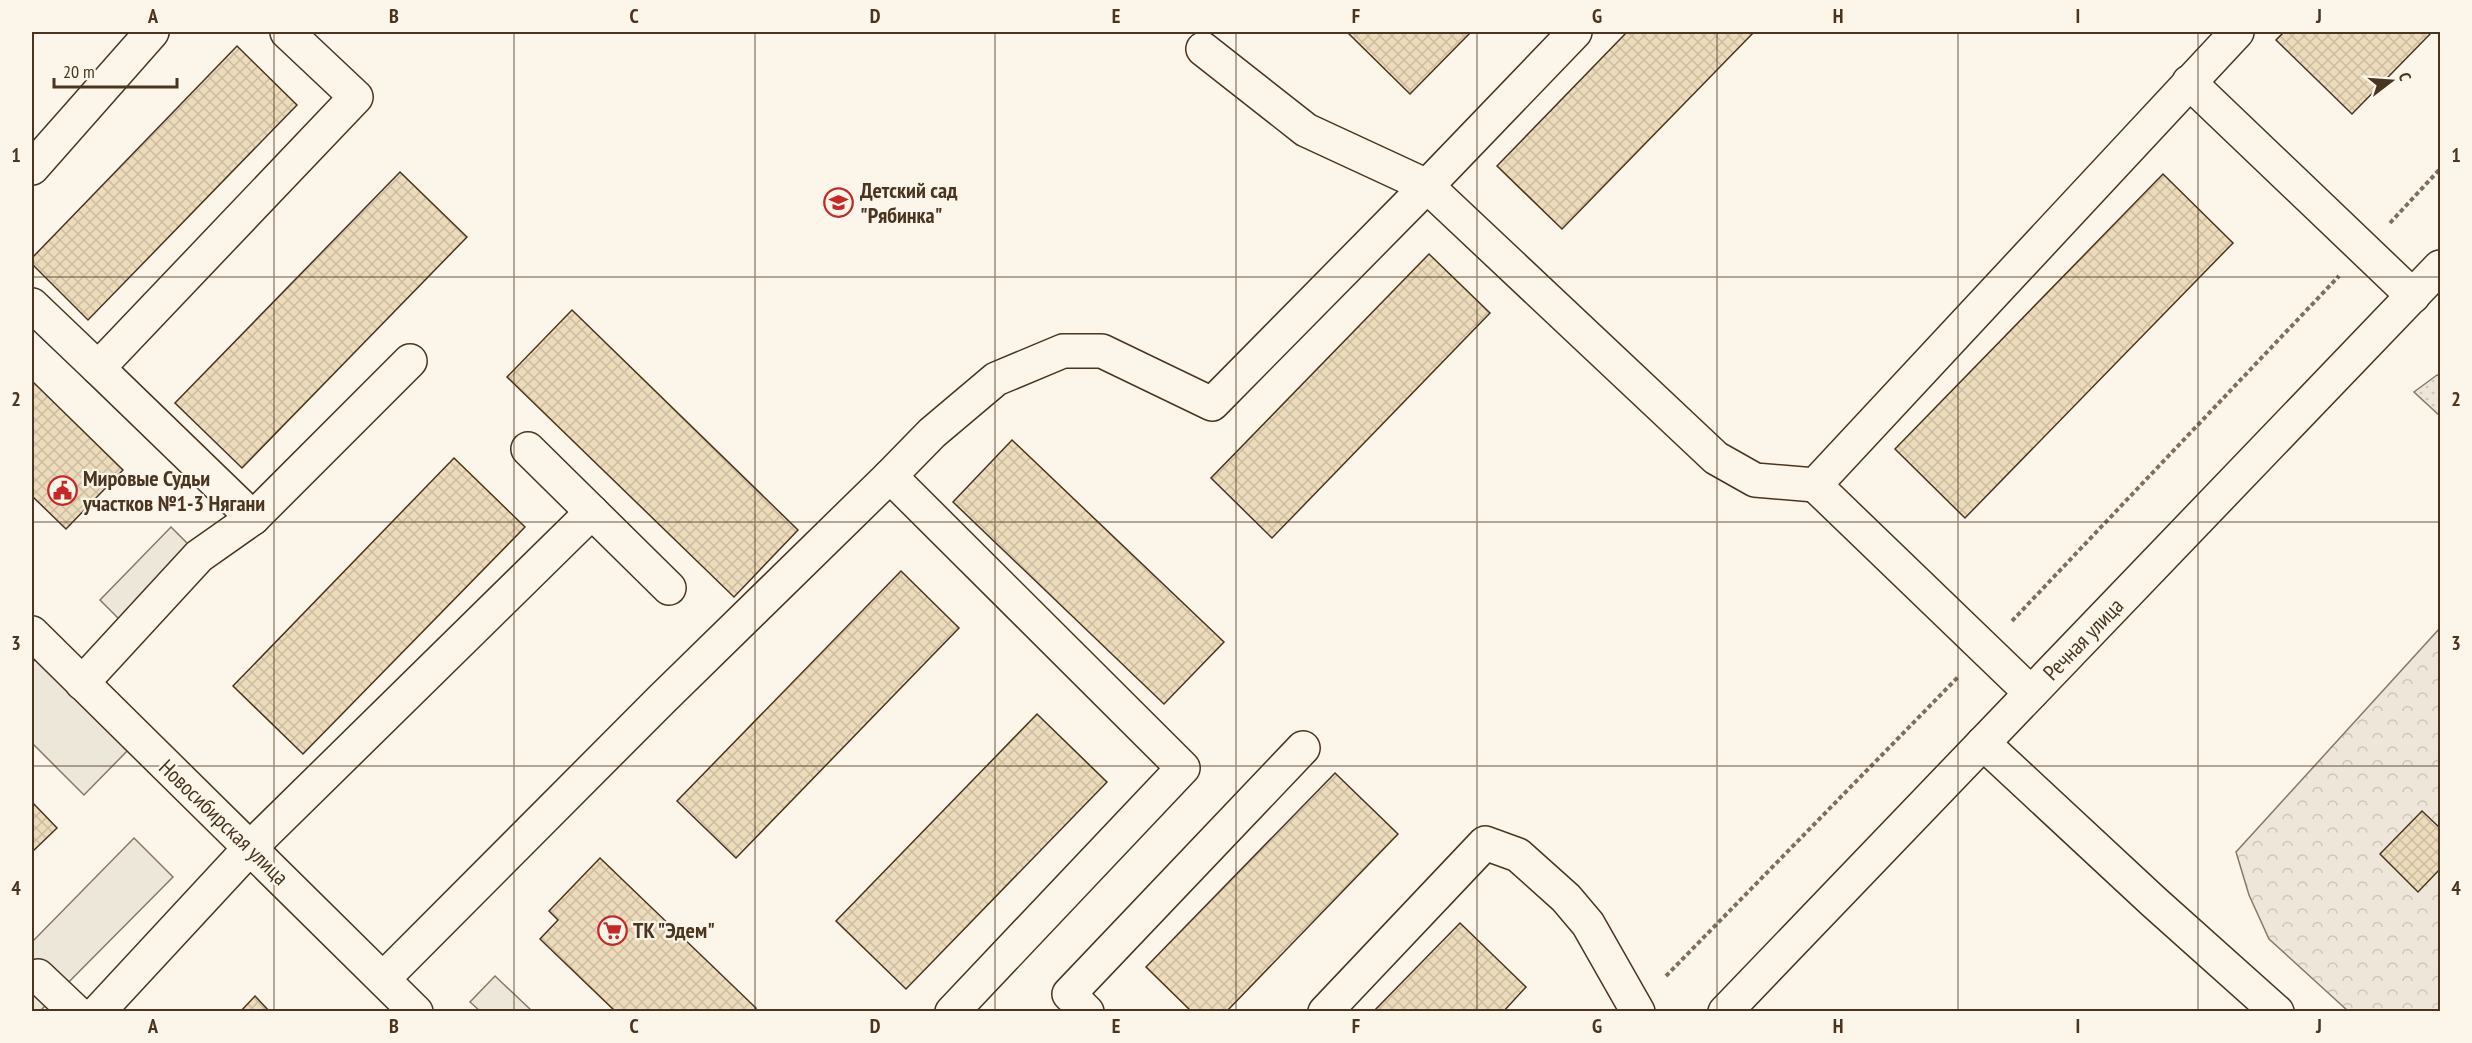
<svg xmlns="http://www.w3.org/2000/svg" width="2472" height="1043" viewBox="0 0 2472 1043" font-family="'PT Sans Narrow',sans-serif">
<defs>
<pattern id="grass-dots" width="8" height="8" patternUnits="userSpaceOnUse" patternTransform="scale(1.5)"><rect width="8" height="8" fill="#ede6d9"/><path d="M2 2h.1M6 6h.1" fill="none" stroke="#cdc6ba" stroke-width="1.8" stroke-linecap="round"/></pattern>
<pattern id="forest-crowns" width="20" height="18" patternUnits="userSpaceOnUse" patternTransform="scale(1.5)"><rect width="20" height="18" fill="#ede6d9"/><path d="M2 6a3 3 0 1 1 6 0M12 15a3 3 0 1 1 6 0" fill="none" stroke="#cdc6ba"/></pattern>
<pattern id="building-cross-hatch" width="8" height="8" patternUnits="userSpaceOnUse" patternTransform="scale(1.5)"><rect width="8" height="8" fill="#ecdcbc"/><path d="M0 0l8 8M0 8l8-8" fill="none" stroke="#ccbda1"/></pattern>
</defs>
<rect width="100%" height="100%" fill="#fbf6e9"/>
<polygon fill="url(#grass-dots)" stroke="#887966" stroke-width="1.5" points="2437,375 2440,376 2440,416 2414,392"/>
<polygon fill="url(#forest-crowns)" stroke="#887966" stroke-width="1.5" points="2440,628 2440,1011 2348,1011 2269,939 2249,895 2236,852"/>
<g fill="#ede7d9" stroke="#887966" stroke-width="1.5">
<polygon points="171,527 191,547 120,620 100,600"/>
<polygon points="38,656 131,747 84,795 32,743 32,663"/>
<polygon points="134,838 173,877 40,1011 32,1012 32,942"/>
<polygon points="495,976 532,1011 480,1011 470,1002"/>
</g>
<g fill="url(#building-cross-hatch)" stroke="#4a3520" stroke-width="1.5">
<polygon points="1347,32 1471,32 1410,94"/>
<polygon points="1627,32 1754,32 1562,229 1497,166"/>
<polygon points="2284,32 2432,32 2352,114 2276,40"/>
<polygon points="237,46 297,105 88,320 32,264 32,258"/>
<polygon points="400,172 467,237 242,468 175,403"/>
<polygon points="2163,174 2233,243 1965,518 1895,449"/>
<polygon points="1429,254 1490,313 1272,538 1211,478"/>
<polygon points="572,310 798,530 734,597 507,377"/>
<polygon points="32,381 123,470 66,529 32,496"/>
<polygon points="1012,440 1224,642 1164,704 953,502"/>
<polygon points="454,458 525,527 303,754 233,686"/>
<polygon points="901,571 959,628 736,858 677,801"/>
<polygon points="1037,714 1107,782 906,989 836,921"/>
<polygon points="1335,773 1398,834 1226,1012 1192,1012 1146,967"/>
<polygon points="32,802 57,828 32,852"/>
<polygon points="2422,811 2440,828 2440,869 2418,892 2380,854"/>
<polygon points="600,858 756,1008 753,1012 616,1012 540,939 558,920 549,911"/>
<polygon points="1460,923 1526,987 1503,1012 1373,1012"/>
<polygon points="255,996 270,1012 240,1012"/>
</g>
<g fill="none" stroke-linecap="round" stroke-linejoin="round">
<defs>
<g id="minor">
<polyline points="1203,49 1306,130 1427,186 1716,458 1755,480 1815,485"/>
<polyline points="2189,82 2413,296"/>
<polyline points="32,168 152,32"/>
<polyline points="32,305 98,368 356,97 287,32"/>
<polyline points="98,368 253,518 410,361"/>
<polyline points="528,449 669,588"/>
<polyline points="32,633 416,1012"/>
<polyline points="82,683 199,556 253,518"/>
<polyline points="2031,693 1815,485 2237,32"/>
<polyline points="1983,743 2154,902 2277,1012"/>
<polyline points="38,976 76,1012"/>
<polyline points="383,979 661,700 890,476"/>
<polyline points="98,1012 250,848 592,512"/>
<polyline points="952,1012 1183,768 890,476 932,433 996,379 1063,351 1102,351 1212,404 1427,186 1575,32"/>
<polyline points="1087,1012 1069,994 1303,748"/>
<polyline points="1325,1012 1485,843 1518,855 1566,898 1588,924 1638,1012"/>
<polyline points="1725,1012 2440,267"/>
</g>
</defs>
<use href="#minor" stroke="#4a3520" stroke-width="36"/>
<g stroke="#7f6f5c" stroke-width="4" stroke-dasharray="4.5 3" stroke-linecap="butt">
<polyline points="2390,223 2440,169"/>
<polyline points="2012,621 2339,276"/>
<polyline points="1666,976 1959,676"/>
</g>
<use href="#minor" stroke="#fbf6e9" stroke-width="33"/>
</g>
<path fill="none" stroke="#4a3520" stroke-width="1.5" stroke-opacity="0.55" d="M 274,32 L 274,1012M 514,32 L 514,1012M 755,32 L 755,1012M 995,32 L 995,1012M 1236,32 L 1236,1012M 1477,32 L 1477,1012M 1717,32 L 1717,1012M 1958,32 L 1958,1012M 2198,32 L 2198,1012M 32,277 L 2440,277M 32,522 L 2440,522M 32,766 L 2440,766"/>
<defs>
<symbol id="school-ring" viewBox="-11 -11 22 22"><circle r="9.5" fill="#fbf6e9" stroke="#c62828" stroke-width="1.5"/><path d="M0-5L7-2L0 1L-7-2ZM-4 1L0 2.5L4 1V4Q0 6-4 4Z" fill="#c62828"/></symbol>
<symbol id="civic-ring" viewBox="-11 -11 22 22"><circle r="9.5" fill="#fbf6e9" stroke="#c62828" stroke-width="1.5"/><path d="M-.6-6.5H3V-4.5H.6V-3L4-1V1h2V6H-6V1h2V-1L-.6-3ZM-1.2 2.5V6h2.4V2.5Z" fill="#c62828"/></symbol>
<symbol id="supermarket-ring" viewBox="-11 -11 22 22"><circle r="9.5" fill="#fbf6e9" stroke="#c62828" stroke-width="1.5"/><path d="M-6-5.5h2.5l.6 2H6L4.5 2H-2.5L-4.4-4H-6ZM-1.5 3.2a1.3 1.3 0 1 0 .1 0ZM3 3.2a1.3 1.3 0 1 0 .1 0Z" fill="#c62828"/></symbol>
</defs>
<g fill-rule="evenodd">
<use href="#school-ring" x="822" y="186" width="33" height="33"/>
<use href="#civic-ring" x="46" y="474" width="33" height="33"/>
<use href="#supermarket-ring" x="596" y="914" width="33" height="33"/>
</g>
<g text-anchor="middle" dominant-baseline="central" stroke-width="4.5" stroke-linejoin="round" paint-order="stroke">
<g font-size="22" font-weight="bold" fill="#4a3520" stroke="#fbf6e9" text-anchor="start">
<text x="860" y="190">Детский сад<tspan x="860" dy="25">"Рябинка"</tspan></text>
<text x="83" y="478">Мировые Судьи<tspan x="83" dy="25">участков №1-3 Нягани</tspan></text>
<text x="633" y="930">ТК "Эдем"</text>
</g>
<g font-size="22" fill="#4a3520" stroke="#fbf6e9">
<text transform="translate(2083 639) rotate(-46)">Речная улица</text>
<text transform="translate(224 822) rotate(44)">Новосибирская улица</text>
</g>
</g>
<rect width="2472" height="1043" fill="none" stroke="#fbf6e9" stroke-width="66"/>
<g transform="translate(2391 81) rotate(73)" stroke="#fbf6e9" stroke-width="4.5" paint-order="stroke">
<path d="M0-4.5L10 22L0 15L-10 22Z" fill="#4a3520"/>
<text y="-9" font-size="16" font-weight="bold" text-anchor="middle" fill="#4a3520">С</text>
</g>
<path d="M54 78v9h123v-9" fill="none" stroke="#4a3520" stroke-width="3"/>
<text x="63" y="78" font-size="18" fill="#4a3520" stroke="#fbf6e9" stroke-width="4.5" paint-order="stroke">20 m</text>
<rect x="33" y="33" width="2406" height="977" fill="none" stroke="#4a3520" stroke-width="2"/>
<g font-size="20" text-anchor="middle" font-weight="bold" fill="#4a3520">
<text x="153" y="23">A</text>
<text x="394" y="23">B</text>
<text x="634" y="23">C</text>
<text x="875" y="23">D</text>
<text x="1116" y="23">E</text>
<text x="1356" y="23">F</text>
<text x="1597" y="23">G</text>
<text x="1838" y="23">H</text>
<text x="2078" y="23">I</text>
<text x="2319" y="23">J</text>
<text x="16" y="162">1</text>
<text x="2456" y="162">1</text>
<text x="16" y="406">2</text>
<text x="2456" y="406">2</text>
<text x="16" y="650">3</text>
<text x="2456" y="650">3</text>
<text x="16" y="895">4</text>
<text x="2456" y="895">4</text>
<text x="153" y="1033">A</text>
<text x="394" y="1033">B</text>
<text x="634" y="1033">C</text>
<text x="875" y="1033">D</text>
<text x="1116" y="1033">E</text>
<text x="1356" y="1033">F</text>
<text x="1597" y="1033">G</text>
<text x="1838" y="1033">H</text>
<text x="2078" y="1033">I</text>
<text x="2319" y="1033">J</text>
</g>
</svg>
